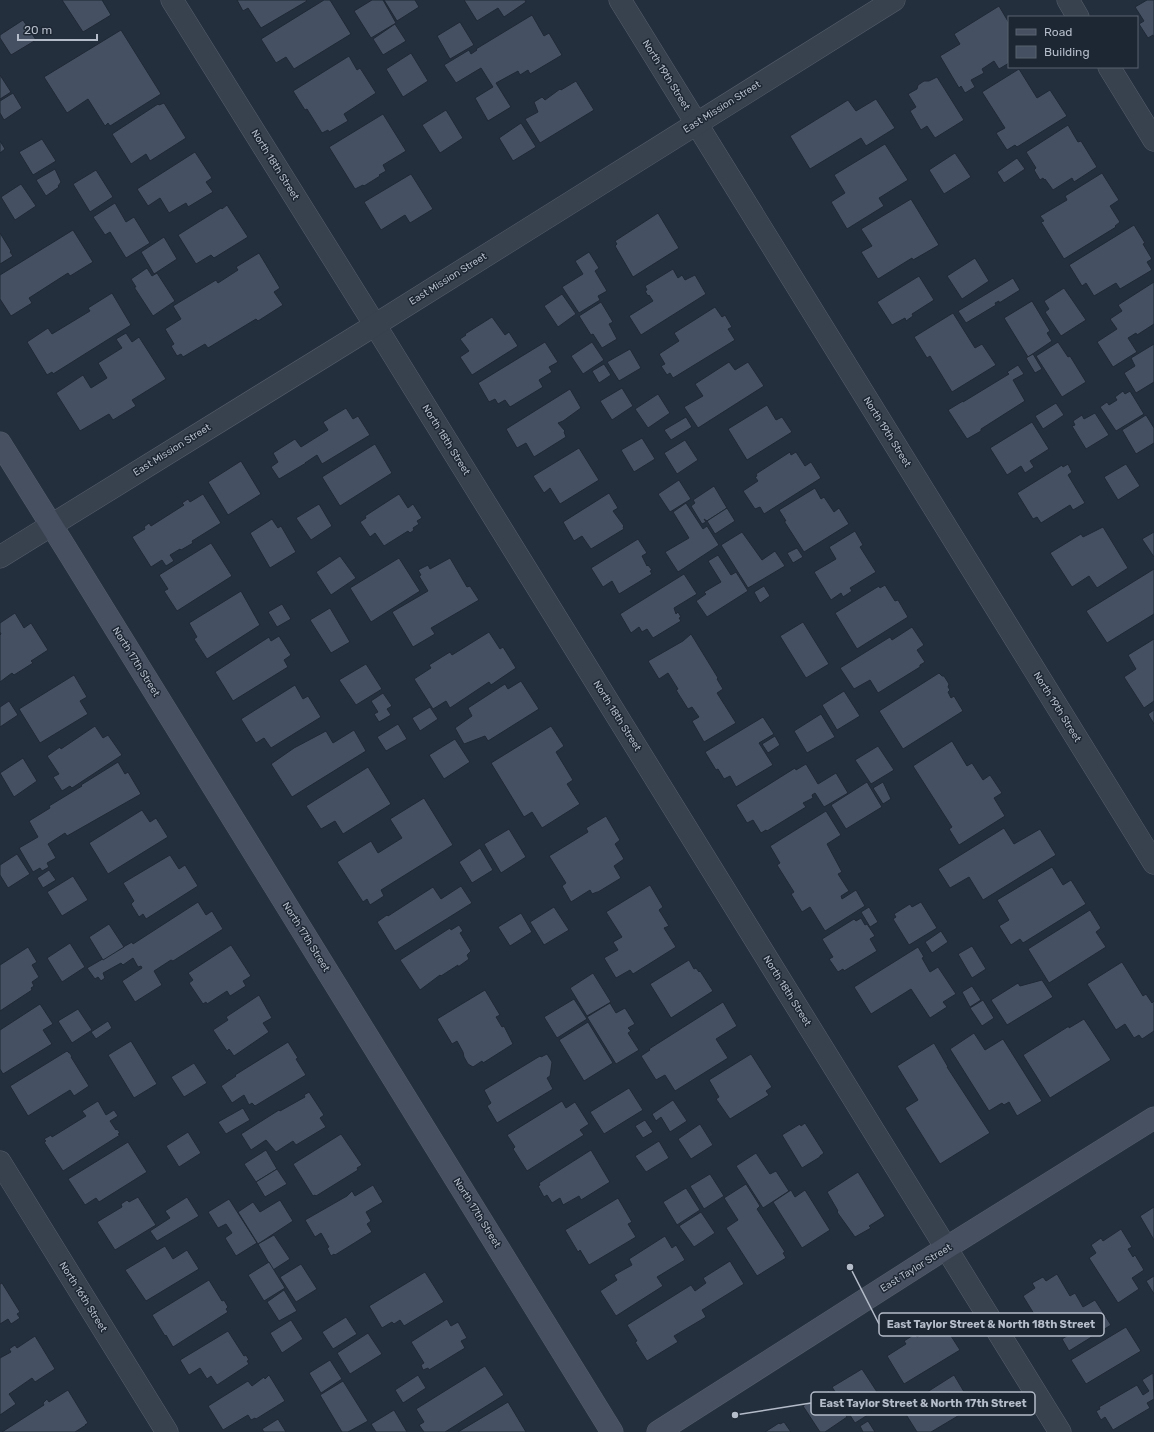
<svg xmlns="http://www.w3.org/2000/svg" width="1154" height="1432" viewBox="0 0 1154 1432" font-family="Rubik,sans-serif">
<rect width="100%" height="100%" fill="#242f3e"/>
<g fill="#455162" stroke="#1f2835">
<polygon points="62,0 102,0 111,15 83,32"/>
<polygon points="237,0 306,0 307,1 261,28 248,8 243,11"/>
<polygon points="324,0 330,0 351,34 294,69 286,57 276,63 261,39"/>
<polygon points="372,0 383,0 396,23 371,38 354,11"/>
<polygon points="384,0 415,0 419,7 397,21"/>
<polygon points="464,0 525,0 526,2 504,17 498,8 477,21"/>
<polygon points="1147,0 1154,0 1154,37 1153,35 1148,38 1139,24 1144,21 1135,7"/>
<polygon points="999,6 1009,23 1009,63 999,69 994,61 982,69 984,73 971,80 975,87 965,93 961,86 959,88 940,56 960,44 954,34"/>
<polygon points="532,15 544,36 549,33 562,55 530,74 528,70 520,75 518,71 496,83 511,107 488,121 475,98 493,87 481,68 456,83 444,65 469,50 471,54 477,50 476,49"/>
<polygon points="23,20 36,40 11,55 0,38 0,35"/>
<polygon points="460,22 474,45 450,59 437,36"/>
<polygon points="395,24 406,41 383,55 373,39"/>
<polygon points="121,30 161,94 110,126 108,123 105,126 88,99 67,113 44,77"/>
<polygon points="411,53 428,81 403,97 386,69"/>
<polygon points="349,56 357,70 360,68 376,93 344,114 348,121 329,132 328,130 322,133 307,109 305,110 293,91"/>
<polygon points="1019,69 1037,98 1050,90 1067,116 1017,147 1015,145 1007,150 996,133 1005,128 982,92"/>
<polygon points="0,75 11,92 0,99"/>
<polygon points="937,77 964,120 935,138 927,126 921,130 910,111 916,107 908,94 917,89 918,85 924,81 929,81"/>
<polygon points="576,81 594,110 540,143 525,119 538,112 534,102 542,97 545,100 560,89 561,90"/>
<polygon points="13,93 22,108 4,120 0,113 0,101"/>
<polygon points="876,99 895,128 866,146 861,138 810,169 790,136 848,100 856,111"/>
<polygon points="164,103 186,138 150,161 146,154 131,164 112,134 158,104 159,105"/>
<polygon points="446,110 463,138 440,153 422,125"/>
<polygon points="383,114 406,151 383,165 386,171 379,175 380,176 364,186 363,185 355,189 329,147"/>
<polygon points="521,123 536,147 513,161 499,138"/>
<polygon points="1068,125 1078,142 1081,141 1097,167 1074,182 1072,178 1053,190 1045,179 1044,180 1043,178 1040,180 1034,170 1036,168 1026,152"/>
<polygon points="42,139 56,161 33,175 19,152"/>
<polygon points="0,141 5,149 0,153"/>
<polygon points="885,144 908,180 879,198 884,206 847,229 831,202 845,193 834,175"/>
<polygon points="195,152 212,178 206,182 213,192 188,207 186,203 169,213 160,198 148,206 137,189"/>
<polygon points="955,153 971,177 944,194 929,170"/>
<polygon points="1017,158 1025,169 1004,183 997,172"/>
<polygon points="55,169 61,182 58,186 59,187 46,196 36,180"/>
<polygon points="96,170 113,197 90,212 73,184"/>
<polygon points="1102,173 1119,200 1110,206 1120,222 1115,226 1116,227 1064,259 1041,222 1044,221 1040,216 1067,200 1065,196"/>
<polygon points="411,174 433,209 410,223 405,215 381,230 364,202"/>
<polygon points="21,184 36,206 15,220 1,197"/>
<polygon points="911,199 939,245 913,260 912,258 878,279 861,252 872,246 861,229"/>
<polygon points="115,203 126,222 134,217 150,243 126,258 110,232 105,235 93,217"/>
<polygon points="227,205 248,237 214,258 211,255 196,264 178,235 221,208 222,209"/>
<polygon points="658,213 679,248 633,277 615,246 617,244 615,241"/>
<polygon points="1134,225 1145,243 1143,244 1152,259 1147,262 1152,270 1120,289 1116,283 1094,296 1086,283 1082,286 1069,265"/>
<polygon points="73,230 93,262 70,276 68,273 29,298 32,303 11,316 0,299 0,275"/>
<polygon points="0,233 11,251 10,252 13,256 0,264"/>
<polygon points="164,237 177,259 154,274 141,252"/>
<polygon points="589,252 599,268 595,271 607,291 598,296 600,300 579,313 562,287 583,274 575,261"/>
<polygon points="259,253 280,288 274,292 283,305 258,321 256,319 208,348 205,344 183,357 181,354 177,356 171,346 174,344 165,329 181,319 173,306 216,280 218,283 238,270 236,267"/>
<polygon points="975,258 989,281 962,299 947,276"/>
<polygon points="147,268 152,276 157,273 175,301 153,316 134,287 136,287 131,279"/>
<polygon points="673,269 678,278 682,275 685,280 695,275 706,294 641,335 629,316 653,301 649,295 648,296 645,291 647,290 645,286"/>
<polygon points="919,276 934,300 912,314 913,316 906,321 905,318 892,325 877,302"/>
<polygon points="1013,278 1020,290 999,303 999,301 995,303 996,305 966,323 958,311"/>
<polygon points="1154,282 1154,324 1137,335 1136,333 1128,338 1137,352 1113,367 1097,342 1117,329 1110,319 1122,311 1118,305"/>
<polygon points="1064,288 1086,320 1061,336 1045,312 1049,309 1044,301"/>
<polygon points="112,293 131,325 53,374 52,372 47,375 27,342 48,328 52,334 90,311 88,308"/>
<polygon points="562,294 576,314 558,327 544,306"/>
<polygon points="1032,301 1050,331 1047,333 1052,341 1028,357 1004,318"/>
<polygon points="601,302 613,322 609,324 617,339 602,348 593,334 591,335 579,316"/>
<polygon points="715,307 722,317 725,315 732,327 728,329 735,340 673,378 670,373 667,375 661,366 665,364 659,354 679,341 674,333"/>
<polygon points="953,313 975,348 982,344 996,365 952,392 930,356 927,358 914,337"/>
<polygon points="492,317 505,335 509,332 518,346 472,375 460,357 469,351 460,339 466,335 465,334"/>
<polygon points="126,333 132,342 139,337 166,379 132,400 136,406 113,420 109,414 80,431 56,393 83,375 91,388 107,378 98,363 122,348 116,339"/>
<polygon points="545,342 558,362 549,367 552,372 539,380 543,387 510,407 505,400 498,404 495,399 489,402 478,383"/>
<polygon points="592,342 604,360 583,374 571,356"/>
<polygon points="1058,342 1068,357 1070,356 1086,382 1062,397 1036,356"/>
<polygon points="1154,344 1154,382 1136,393 1124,373 1135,366 1131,358"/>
<polygon points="630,349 641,368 619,381 607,362"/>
<polygon points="1033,354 1042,369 1035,373 1026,358"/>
<polygon points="729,362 735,370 748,362 764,386 698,428 684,407 703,396 695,384"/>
<polygon points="604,364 611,375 599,383 592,371"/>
<polygon points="1018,365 1024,374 1013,380 1025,401 981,429 981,431 967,439 948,410 963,401 963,402 1009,374 1007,372"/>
<polygon points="622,388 633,406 612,420 600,401"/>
<polygon points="570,389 581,408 563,421 558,423 565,431 564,432 566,437 534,457 526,443 517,448 506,429"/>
<polygon points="1123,391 1125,394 1130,391 1144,414 1116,431 1100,407 1107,402 1109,405 1117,400 1115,397"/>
<polygon points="658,394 670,413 648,428 635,409"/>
<polygon points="1056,403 1064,415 1043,429 1035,416"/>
<polygon points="767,405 776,420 782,417 792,432 747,460 728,429"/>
<polygon points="346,408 353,419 358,416 370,435 322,464 317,455 305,463 306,463 279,479 271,467 278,462 273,453 295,439 301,447 328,430 323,422"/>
<polygon points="1095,413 1109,435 1086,449 1072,426 1075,425 1073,421 1082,415 1084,419"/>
<polygon points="1146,415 1154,428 1154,443 1136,454 1122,430"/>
<polygon points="686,417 692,427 671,440 664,430"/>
<polygon points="1032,422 1049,449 1030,461 1034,467 1025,473 1021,466 1007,475 990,448"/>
<polygon points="642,438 655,459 634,472 621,450"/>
<polygon points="685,440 698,460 677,474 664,453"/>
<polygon points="375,444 392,473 340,506 322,477"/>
<polygon points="579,448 599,480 560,504 550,488 544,493 533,476"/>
<polygon points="790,452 791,455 796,452 805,466 811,462 821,478 764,514 760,507 755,509 743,491 758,481 755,477 757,476 756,474"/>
<polygon points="241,461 261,494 228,515 208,482"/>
<polygon points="1068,464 1072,472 1068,475 1085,503 1073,510 1070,505 1041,523 1037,517 1033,519 1017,493 1062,465 1063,467"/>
<polygon points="1126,464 1140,486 1118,500 1104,477"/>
<polygon points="679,480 691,499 670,512 658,494"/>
<polygon points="714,486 727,508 707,521 704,519 706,522 702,524 691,506 695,503 693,500"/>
<polygon points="815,488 821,499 824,497 834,512 839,508 849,524 804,552 784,521 786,521 779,510"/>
<polygon points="609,493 618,508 613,511 624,526 623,527 624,529 591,549 582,536 574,541 563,522"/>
<polygon points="203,494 221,523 192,541 193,543 181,550 180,549 170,555 174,561 166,566 162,560 151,567 132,537 145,529 144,527 149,523 151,526 184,505 182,503 188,499 190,502"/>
<polygon points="399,494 408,508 413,504 422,518 417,521 419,524 413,528 414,530 410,533 408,531 384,546 375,533 370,537 360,522 366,518 365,516"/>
<polygon points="686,503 703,529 707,526 719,545 678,572 665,552 689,538 673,512"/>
<polygon points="319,504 332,526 311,540 296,518"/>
<polygon points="727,508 735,521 715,534 707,521"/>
<polygon points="272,519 278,528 281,526 296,552 270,568 250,533"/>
<polygon points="1103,527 1128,568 1097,588 1089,576 1072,587 1050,553 1081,534 1083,537"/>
<polygon points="855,531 863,545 860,547 876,572 850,588 852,591 843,597 841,593 831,600 814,572 836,559 829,547"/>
<polygon points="742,532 762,560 775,551 785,566 748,588 721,545"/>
<polygon points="1154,532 1154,557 1142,539"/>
<polygon points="638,539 647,553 642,556 647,566 648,565 652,570 650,571 652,574 619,594 612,581 603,587 591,568"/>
<polygon points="211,543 232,576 177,611 164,591 168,589 159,575"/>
<polygon points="797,548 803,557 793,563 787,553"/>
<polygon points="718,555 731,575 736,572 748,591 707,617 696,601 706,594 704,592 721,582 708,561"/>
<polygon points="340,556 356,578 331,595 316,572"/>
<polygon points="399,558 420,591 371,622 350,588"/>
<polygon points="450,558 467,587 470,586 479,600 431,628 435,634 413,647 392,612 428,591 419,576 421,575 418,570 428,565 430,569"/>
<polygon points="1154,569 1154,614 1107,643 1086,611"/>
<polygon points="684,574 697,594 674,608 676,614 678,612 681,617 679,618 681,621 653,638 647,629 642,632 639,627 631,633 620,614"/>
<polygon points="885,585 895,601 898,600 908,617 857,649 835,613 879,586 880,588"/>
<polygon points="764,586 770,596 760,603 754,592"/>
<polygon points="241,591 260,625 207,659 194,639 197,637 189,623"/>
<polygon points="282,604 291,619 277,627 268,612"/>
<polygon points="330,608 350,642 331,653 310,620"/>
<polygon points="15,613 24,628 31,623 48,650 31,661 33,663 14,675 12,673 0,682 0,635 1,634 0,632 0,623"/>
<polygon points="803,622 829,664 806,678 780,636"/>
<polygon points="912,627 924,645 917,650 925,662 920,665 920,667 878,693 870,680 854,689 840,668 890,637 892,640"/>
<polygon points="489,632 500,649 503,647 516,668 491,685 489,682 450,708 446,701 433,709 414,679 431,668 429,665 450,652 452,655"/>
<polygon points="691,634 718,678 717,679 723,689 717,693 736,723 704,742 692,721 699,717 692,707 688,709 676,690 678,689 668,673 659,679 648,661 683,641"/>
<polygon points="279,636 291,655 284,660 288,667 233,701 215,672 269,637 271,641"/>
<polygon points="1154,639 1154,701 1144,708 1124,677 1136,669 1128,655"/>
<polygon points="366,664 382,689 356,705 339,680"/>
<polygon points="939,673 942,676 944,676 949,684 948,687 950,690 948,692 951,698 954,696 963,711 903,749 879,711"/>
<polygon points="74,675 87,697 80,701 88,714 40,743 19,709"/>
<polygon points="521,681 539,709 488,741 485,736 464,744 455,728 472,716 468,708 505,684 508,689"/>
<polygon points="295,685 303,699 308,696 321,717 271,748 264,738 256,743 241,719"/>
<polygon points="844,691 860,716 837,730 822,705"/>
<polygon points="383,693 392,706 387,709 391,715 379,722 374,714 378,712 371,701"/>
<polygon points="9,701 18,715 0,727 0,707"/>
<polygon points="430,707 438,719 420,731 412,718"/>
<polygon points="1154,710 1154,724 1148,714"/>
<polygon points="821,714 835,737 807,753 794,731"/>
<polygon points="763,717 774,734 759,743 773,765 736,787 730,776 724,779 718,769 716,770 705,752"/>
<polygon points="398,724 407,739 386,751 377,737"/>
<polygon points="95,726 103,738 108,735 122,755 72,788 70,786 62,791 53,777 59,774 47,756 60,747 61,749"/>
<polygon points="551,726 564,746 556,752 573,780 567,784 580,804 542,828 532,812 524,817 491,763"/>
<polygon points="354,730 366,751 292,797 271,764 294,748 326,731 333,743"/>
<polygon points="775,736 780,745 768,753 762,744"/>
<polygon points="455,739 470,762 444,779 429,755"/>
<polygon points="952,741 967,766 972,763 983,780 990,775 1002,793 994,798 1005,816 959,845 949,829 952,827 913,766"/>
<polygon points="878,746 894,770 871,784 855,760"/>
<polygon points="23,758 37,781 14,797 0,773"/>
<polygon points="118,762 125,774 128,772 141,794 67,836 65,833 48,844 56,858 47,863 49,867 42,871 40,868 33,872 19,848 38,837 29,821 50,808 49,806 82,786 81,785"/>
<polygon points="806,764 818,784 836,773 848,793 824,807 815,793 812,795 813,798 803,803 806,807 767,831 766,830 761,833 753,820 747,823 736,805 795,768 796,770"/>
<polygon points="368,767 391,804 343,834 335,821 321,829 306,806"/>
<polygon points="867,782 882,807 846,829 831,805"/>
<polygon points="883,782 891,799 883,804 873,788"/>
<polygon points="424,798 453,845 381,890 384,896 370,905 367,899 363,902 337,862 371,841 378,853 402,838 390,819"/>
<polygon points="142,810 150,822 156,818 168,837 108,874 89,843"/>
<polygon points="826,811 841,835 827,844 842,872 838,874 849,891 841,896 842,899 856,890 865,906 825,931 810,907 802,912 791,894 794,892 777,865 780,863 770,846"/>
<polygon points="606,816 620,840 615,844 624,859 614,866 621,878 598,892 597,892 592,894 590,890 571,902 562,886 566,883 549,856 588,832 586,828"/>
<polygon points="1004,828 1014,844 1040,829 1056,855 983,900 969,877 950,888 938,869"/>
<polygon points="509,829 526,857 501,873 484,844"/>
<polygon points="480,848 493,870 472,883 459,862"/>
<polygon points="17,854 30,874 8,888 0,875 0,865"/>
<polygon points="170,855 179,869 185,865 198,886 146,919 143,914 139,917 131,904 134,901 123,883"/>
<polygon points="1052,867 1063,885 1071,880 1086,904 1023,943 1020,939 1011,945 999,926 1009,920 997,900"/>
<polygon points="49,870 56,880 43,888 37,878"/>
<polygon points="73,876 88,900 62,916 47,892"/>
<polygon points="650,885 663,907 659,910 669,926 664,928 676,947 633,974 630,970 616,978 604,958 618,950 613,942 622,937 606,912"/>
<polygon points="461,886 472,903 395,951 377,922 387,915 388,916 433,887 441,899"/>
<polygon points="198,902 206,915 212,911 223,929 173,961 171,960 154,971 162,985 135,1002 122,981 142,968 141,966 138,967 133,958 123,965 121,963 103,973 105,978 101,981 98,977 95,979 87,968 132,942 133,944"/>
<polygon points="921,902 937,928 909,945 893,919 896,917 894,914 910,904 912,907"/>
<polygon points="554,907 569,930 544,945 530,922"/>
<polygon points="869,907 878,922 870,927 861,912"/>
<polygon points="1090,910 1101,928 1096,932 1106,947 1049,983 1028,949"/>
<polygon points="521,913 532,932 510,946 498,927"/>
<polygon points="861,918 865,925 867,924 875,936 870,939 877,951 844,971 843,969 838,972 829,959 833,957 822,939 854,919 856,921"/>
<polygon points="109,924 124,947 103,960 89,937"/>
<polygon points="459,925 463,931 460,933 471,951 467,955 469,959 458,967 458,965 441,976 440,975 420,990 400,960 450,928 451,930"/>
<polygon points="941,931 948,942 932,953 925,942"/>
<polygon points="70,943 85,967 62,982 47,958"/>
<polygon points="231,945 251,976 243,981 246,986 230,996 227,991 207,1004 206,1002 203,1004 189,983 193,980 188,973"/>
<polygon points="972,946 986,969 972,978 958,954"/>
<polygon points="28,947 37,962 32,965 39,977 32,982 34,986 31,988 32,990 0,1011 0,965"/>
<polygon points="918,947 924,957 922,958 930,972 938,967 956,994 943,1002 947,1007 930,1018 911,989 871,1014 854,987"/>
<polygon points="689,960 694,969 696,968 699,972 700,971 713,991 671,1018 650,984"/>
<polygon points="1122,962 1143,996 1146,994 1152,1003 1154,1001 1154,1031 1142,1039 1139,1035 1134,1038 1125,1024 1116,1030 1087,984"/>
<polygon points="593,973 611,1002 587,1016 570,988"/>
<polygon points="1042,980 1053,997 1007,1025 991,1000 1018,983 1020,986"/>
<polygon points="972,986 981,1000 970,1007 962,992"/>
<polygon points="485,990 500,1015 496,1017 502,1027 504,1026 513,1044 483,1063 482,1061 473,1067 468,1064 464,1057 463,1052 457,1041 452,1044 437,1019"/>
<polygon points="259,995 272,1018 263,1023 269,1032 234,1056 229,1049 227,1051 213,1030 228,1020 226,1017"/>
<polygon points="574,999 587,1019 557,1038 544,1017"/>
<polygon points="983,1000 994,1018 982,1026 970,1008"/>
<polygon points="723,1002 737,1026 716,1039 728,1058 675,1091 665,1075 656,1080 641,1056 650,1050 649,1049"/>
<polygon points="610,1003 616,1013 625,1008 635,1024 628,1028 631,1031 628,1033 639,1050 616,1064 587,1017"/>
<polygon points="40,1004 53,1024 43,1030 52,1044 3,1074 0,1069 0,1030"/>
<polygon points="78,1009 92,1030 72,1043 58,1021"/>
<polygon points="1084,1019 1111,1060 1050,1098 1023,1055 1069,1026 1069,1028"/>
<polygon points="108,1021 112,1028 96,1039 91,1032"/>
<polygon points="588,1022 613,1063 584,1081 559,1040"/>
<polygon points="974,1033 985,1050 1003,1039 1042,1101 1017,1116 1009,1102 1004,1105 1002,1103 989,1111 950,1049"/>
<polygon points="131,1041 157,1084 134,1098 108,1055"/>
<polygon points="288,1042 298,1058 296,1059 306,1075 255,1106 252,1103 249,1105 244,1095 232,1103 221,1086 236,1076 235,1075"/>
<polygon points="934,1043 948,1067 947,1067 990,1133 940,1164 905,1108 918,1100 897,1066"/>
<polygon points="67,1051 69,1053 70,1053 72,1057 71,1057 89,1086 74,1096 70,1090 28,1116 10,1086"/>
<polygon points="547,1054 552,1062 550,1076 547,1078 553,1089 497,1123 487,1106 491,1103 484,1090 540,1056 541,1057"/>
<polygon points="751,1054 772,1087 766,1091 769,1095 730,1119 716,1099 719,1097 709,1080"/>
<polygon points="194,1063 207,1083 184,1097 171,1077"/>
<polygon points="629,1088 643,1110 604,1134 590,1112"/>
<polygon points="309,1092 324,1115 320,1118 326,1127 296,1145 293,1141 276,1152 266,1140 251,1150 241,1134 279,1110 280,1111 305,1097 304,1095"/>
<polygon points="673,1100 687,1121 670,1132 661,1117 656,1121 652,1114"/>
<polygon points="98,1101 106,1115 114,1110 118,1116 110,1121 116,1130 117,1129 120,1133 118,1134 120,1135 63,1171 44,1142 46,1141 44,1139 51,1135 52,1137 86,1116 82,1111"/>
<polygon points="562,1101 566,1108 575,1102 589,1124 580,1130 584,1135 527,1171 513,1149 515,1147 507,1135"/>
<polygon points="243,1108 250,1120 226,1134 218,1122"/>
<polygon points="645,1120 653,1132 643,1138 635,1126"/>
<polygon points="805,1123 824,1153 820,1156 820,1157 802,1168 782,1135 800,1124 801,1126"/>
<polygon points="700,1124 713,1145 691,1159 678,1139"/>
<polygon points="188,1132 201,1153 179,1167 166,1146"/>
<polygon points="341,1134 362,1165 357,1168 358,1170 316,1196 315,1195 313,1196 293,1164"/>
<polygon points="659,1141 669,1158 646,1172 635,1156"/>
<polygon points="128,1142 147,1172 99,1202 96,1198 85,1205 68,1179"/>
<polygon points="266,1150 277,1169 256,1182 244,1164"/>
<polygon points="591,1150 610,1182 581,1200 579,1196 563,1205 560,1198 552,1203 547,1195 544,1197 538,1186 540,1185 539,1183"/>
<polygon points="756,1153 770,1174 776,1171 789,1191 763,1208 736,1166"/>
<polygon points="277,1169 287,1184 265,1197 256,1182"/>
<polygon points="858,1172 885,1216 869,1226 871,1228 855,1237 837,1212 838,1211 827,1192"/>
<polygon points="710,1174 724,1196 704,1209 690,1186"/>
<polygon points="746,1184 760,1206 757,1209 785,1252 783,1253 786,1258 757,1276 726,1228 738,1220 724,1198"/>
<polygon points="373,1185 383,1202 366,1212 371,1221 367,1224 372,1232 335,1255 334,1254 331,1256 327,1248 329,1247 321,1233 315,1237 305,1220 347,1196 352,1191 355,1196"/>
<polygon points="686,1188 700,1210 677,1225 663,1202"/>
<polygon points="791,1190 795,1197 805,1190 830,1230 802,1248 773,1202"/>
<polygon points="138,1197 156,1225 115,1250 97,1222 122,1207 121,1204 127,1200 129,1202"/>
<polygon points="187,1197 199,1216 157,1241 150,1231 170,1218 165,1211"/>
<polygon points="618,1198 632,1222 628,1224 636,1237 589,1265 580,1250 578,1252 565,1230"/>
<polygon points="229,1199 257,1243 236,1256 225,1238 232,1233 226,1224 218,1228 208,1212"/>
<polygon points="280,1200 293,1221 258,1244 238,1212 253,1202 260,1212"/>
<polygon points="1154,1207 1154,1240 1140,1216"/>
<polygon points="701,1212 715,1233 694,1247 679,1226"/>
<polygon points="1121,1229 1132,1247 1128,1249 1133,1257 1135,1255 1144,1270 1132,1278 1139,1289 1118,1303 1089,1258 1096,1253 1091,1245 1101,1238 1103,1241"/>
<polygon points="274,1235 290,1259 273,1270 258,1244"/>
<polygon points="665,1236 672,1248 676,1245 685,1260 657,1277 663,1286 616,1316 600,1291 617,1280 614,1275 632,1265 629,1259"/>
<polygon points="165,1246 173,1259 187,1250 199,1269 146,1301 125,1270"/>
<polygon points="730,1261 744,1284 702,1310 706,1317 674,1336 678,1342 647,1361 635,1342 637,1341 627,1325 691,1285 695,1291 706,1283 703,1278"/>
<polygon points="269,1262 285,1288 264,1301 248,1275"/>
<polygon points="301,1264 317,1289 296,1302 280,1277"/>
<polygon points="425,1272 444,1302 404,1326 400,1320 394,1324 392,1322 382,1328 369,1306"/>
<polygon points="1057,1274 1070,1296 1075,1293 1083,1307 1095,1300 1111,1325 1069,1351 1062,1339 1085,1325 1080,1317 1056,1331 1050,1322 1042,1327 1023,1296 1035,1288 1032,1283 1043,1277 1046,1281"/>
<polygon points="1154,1276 1154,1294 1146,1281"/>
<polygon points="209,1280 222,1301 224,1300 228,1307 226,1309 228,1312 173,1347 166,1335 165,1336 152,1315"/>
<polygon points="2,1283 20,1312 17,1314 20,1318 11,1324 8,1319 0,1324 0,1284"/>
<polygon points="284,1290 297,1311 279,1321 267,1302"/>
<polygon points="346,1317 357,1334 333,1349 322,1332"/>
<polygon points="447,1319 451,1326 458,1322 467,1338 461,1341 465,1348 429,1370 428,1368 423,1370 421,1365 424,1363 411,1342"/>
<polygon points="291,1320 303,1339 282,1353 270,1333"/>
<polygon points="942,1322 960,1350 904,1384 887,1356 906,1344 904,1341 915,1334 917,1337 920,1335 918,1332 928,1326 930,1329"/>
<polygon points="1126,1327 1141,1351 1086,1384 1071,1360"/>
<polygon points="228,1331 244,1356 246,1355 249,1360 247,1361 249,1364 217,1385 211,1376 207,1379 200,1368 189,1375 180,1360"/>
<polygon points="368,1333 382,1354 350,1374 337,1353"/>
<polygon points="35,1336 55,1369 35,1382 32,1378 9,1394 16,1404 0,1415 0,1358 11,1352 9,1349 15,1345 17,1348"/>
<polygon points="330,1360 342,1379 321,1393 309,1373"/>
<polygon points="485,1366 504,1395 445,1432 424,1432 419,1425 424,1422 416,1409"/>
<polygon points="862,1369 877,1392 866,1399 874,1411 855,1423 832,1387"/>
<polygon points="1153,1373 1154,1399 1147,1403 1150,1408 1113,1430 1105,1417 1101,1420 1096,1411 1100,1409 1099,1407 1137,1385 1143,1395 1149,1391 1142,1380"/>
<polygon points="269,1375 285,1401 256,1419 255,1418 251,1420 248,1415 223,1430 208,1406 248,1381 252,1386 264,1377 265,1379"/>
<polygon points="418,1375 426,1388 403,1403 395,1390"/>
<polygon points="954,1375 973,1407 931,1432 917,1432 902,1408"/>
<polygon points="343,1381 368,1421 348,1432 342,1432 320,1395"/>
<polygon points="68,1390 88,1423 85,1425 86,1425 75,1432 2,1432 44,1405 43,1403 47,1399 49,1402"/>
<polygon points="829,1390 847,1417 825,1432 820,1432 803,1406"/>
<polygon points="508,1402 526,1432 458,1432"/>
<polygon points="394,1410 407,1432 376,1432 371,1424"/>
<polygon points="278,1419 286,1432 264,1432 262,1429"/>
<polygon points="868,1421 875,1432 863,1432 860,1426"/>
<polygon points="784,1422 791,1432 765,1432 779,1423 780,1424"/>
</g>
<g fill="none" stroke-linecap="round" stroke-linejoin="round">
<defs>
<g id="minor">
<polyline points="620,0 1154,863"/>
<polyline points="1068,0 1078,17"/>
<polyline points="1109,67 1154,140"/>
<polyline points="0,1162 167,1432"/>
</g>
<g id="tertiary">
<polyline points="172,0 375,325 1060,1432"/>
<polyline points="0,557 375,325 894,0"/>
</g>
<g id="secondary">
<polyline points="0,443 70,555 612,1432"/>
<polyline points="658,1432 946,1248 1154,1118"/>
</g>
</defs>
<use href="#minor" stroke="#565f6c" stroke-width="23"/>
<use href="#tertiary" stroke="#565f6c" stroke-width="23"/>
<use href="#secondary" stroke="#565f6c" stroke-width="23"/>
<use href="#minor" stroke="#38414e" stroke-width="22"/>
<use href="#tertiary" stroke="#38414e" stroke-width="22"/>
<use href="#secondary" stroke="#465061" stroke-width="22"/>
</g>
<g text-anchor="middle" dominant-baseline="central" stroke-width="3" stroke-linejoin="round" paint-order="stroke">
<g font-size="10" fill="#b4bcc9" stroke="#1d2633">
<text transform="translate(666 75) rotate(58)">North 19th Street</text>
<text transform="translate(722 107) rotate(-32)">East Mission Street</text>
<text transform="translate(275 165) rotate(58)">North 18th Street</text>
<text transform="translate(448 279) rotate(-32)">East Mission Street</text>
<text transform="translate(887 432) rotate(58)">North 19th Street</text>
<text transform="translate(446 440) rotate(58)">North 18th Street</text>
<text transform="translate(172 450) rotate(-32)">East Mission Street</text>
<text transform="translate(136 662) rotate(58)">North 17th Street</text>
<text transform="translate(1057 707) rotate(58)">North 19th Street</text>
<text transform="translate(617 716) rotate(58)">North 18th Street</text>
<text transform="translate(306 937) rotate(58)">North 17th Street</text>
<text transform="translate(787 991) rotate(58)">North 18th Street</text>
<text transform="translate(477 1213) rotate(58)">North 17th Street</text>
<text transform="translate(916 1268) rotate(-32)">East Taylor Street</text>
<text transform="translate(83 1297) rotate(58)">North 16th Street</text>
</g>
</g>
<path fill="none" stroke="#b4bcc9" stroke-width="1.5" d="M850 1267L879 1324M735 1415L811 1403"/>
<g fill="#b4bcc9" stroke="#1d2633" stroke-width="1.5">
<circle cx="850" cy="1267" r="4"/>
<circle cx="735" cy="1415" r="4"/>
</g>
<g fill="#1d2633" stroke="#b4bcc9" stroke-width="1.5">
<rect x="879" y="1313" width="225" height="23" rx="4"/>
<rect x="811" y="1392" width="224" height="23" rx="4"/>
</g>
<g font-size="11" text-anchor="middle" font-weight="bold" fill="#b4bcc9">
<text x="991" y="1328">East Taylor Street &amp; North 18th Street</text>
<text x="923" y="1407">East Taylor Street &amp; North 17th Street</text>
</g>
<rect x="1008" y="16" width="130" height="52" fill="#1d2633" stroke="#59626f"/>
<rect x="1016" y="29" width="20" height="6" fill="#465061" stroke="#59626f"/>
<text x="1044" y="36" font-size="12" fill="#b4bcc9">Road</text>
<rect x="1016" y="46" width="20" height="12" fill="#455162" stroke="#59626f"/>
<text x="1044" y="56" font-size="12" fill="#b4bcc9">Building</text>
<path d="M18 34v6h79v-6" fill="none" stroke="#b4bcc9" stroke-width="2"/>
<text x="24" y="34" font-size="12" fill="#b4bcc9" stroke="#1d2633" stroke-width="3" paint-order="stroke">20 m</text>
</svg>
